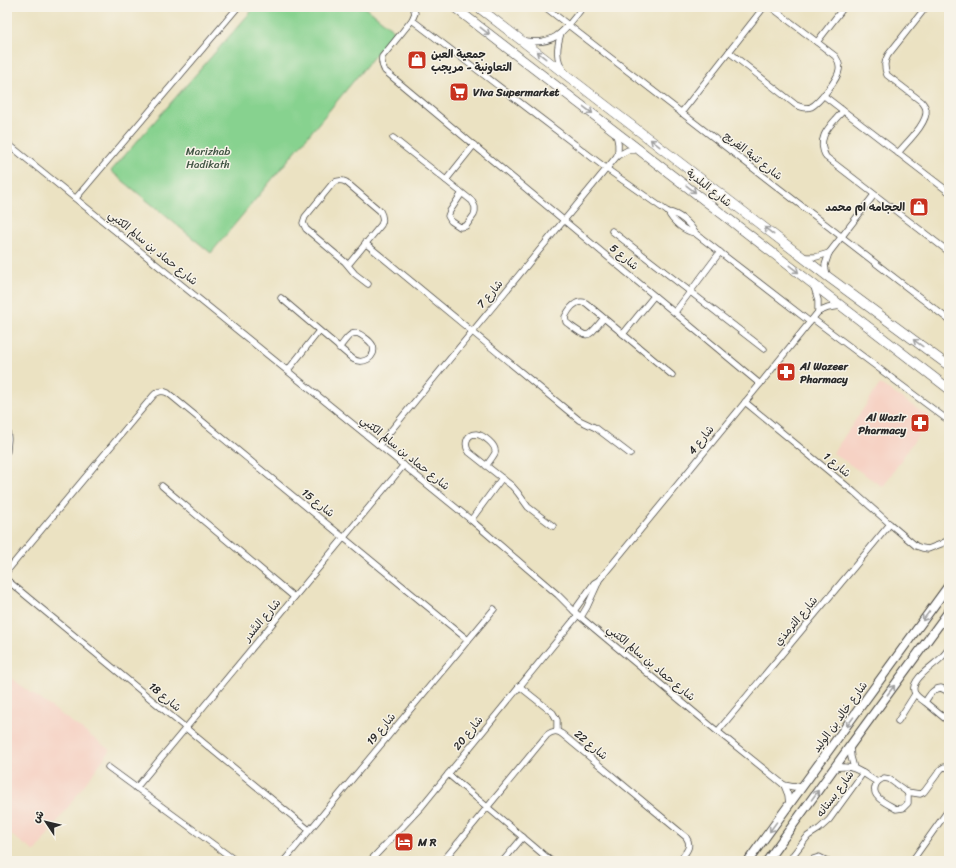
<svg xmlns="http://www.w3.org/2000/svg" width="956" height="868" viewBox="0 0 956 868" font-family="Sriracha,'Playpen Sans Arabic',sans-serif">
<rect width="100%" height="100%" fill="#f7f3e8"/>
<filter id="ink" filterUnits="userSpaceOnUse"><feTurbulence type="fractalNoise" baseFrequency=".025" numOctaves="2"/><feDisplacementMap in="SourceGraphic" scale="8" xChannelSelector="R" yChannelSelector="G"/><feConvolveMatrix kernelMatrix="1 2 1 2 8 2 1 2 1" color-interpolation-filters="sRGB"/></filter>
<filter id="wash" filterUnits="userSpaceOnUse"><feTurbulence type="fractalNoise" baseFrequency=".012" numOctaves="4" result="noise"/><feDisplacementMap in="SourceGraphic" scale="16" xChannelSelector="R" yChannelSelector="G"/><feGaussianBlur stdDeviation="0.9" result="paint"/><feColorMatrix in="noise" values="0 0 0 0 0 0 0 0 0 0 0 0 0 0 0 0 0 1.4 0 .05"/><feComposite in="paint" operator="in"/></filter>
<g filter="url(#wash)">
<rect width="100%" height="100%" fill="#ebe2c2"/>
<g fill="#f6d2c4">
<polygon points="880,384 930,417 883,487 833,453"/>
<polygon points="7,675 110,750 35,852 7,832"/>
</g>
<polygon fill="#87d28f" stroke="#597e5d" points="255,7 365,7 395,31 211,253 111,171"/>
</g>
<g filter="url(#ink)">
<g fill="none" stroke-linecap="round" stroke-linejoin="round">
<defs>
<g id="street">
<path d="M 413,7 L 415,13 L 412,20 L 382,57 C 381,63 382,66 385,71 L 760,384"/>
<polyline points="545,7 949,320"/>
<path d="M 412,20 L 611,172 L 668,212 C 679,214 690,223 695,233 L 810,322"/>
<path d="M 561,33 C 557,46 555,59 564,71"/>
<path d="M 525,41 C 557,46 565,29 583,7"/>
<polyline points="817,42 844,7"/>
<path d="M 729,52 L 796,105 C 801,107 805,109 811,107 C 819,103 838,79 839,70 C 840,65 838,60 835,56 L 771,7"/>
<polyline points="823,95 949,192"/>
<path d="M 843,111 C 831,125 815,137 826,157 L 949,252"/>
<polyline points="681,113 764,7"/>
<path d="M 615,133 C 619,141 619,148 617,156"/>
<polyline points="393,138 472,201 475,207 475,211 474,215 466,226 460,227 451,221 448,216 450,211 462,193"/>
<polyline points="7,143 471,520 558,595 578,615 712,727 784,785 788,795 789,805"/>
<path d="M 898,153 C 906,143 928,123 926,110 C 926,107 924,105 922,102 L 887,75 C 884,67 884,62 888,55 L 926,7"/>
<polyline points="446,180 474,145"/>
<polyline points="76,198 238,7"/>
<path d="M 668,212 C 673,222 684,231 695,233"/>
<polyline points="612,231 764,349"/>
<polyline points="365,243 579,420 596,428 630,454"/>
<polyline points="804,257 816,257 829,253"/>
<path d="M 348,265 L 381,225 C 384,220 383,216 380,211 L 346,182 C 341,180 338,180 333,183 L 305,217 L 303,223 L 306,229 L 345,262 L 355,274 L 368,284"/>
<polyline points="827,276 825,265 829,253 874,195"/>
<polyline points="814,287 818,300 818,312"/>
<path d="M 281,298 L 353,359 C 362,365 377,358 373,346 C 371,342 367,339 364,337 C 360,334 357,332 352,334 C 347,336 343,344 339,348"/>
<polyline points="675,312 720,252"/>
<path d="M 604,318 C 586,339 590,340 567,323 L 566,322 L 565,317 C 569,309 576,299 586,303 L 672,375"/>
<polyline points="813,319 949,421"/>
<polyline points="623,334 654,296"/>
<polyline points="288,370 319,331"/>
<polyline points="745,402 854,492 890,524 916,546 922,548 928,549 941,544 949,540"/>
<polyline points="7,426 8,439 7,451"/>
<polyline points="379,445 617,156 628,150 639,150"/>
<path d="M 486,466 C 489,462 493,457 495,453 C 497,445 483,435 476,434 C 466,434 464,445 469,452 L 512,486 L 518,493 L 528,507 L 553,526"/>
<polyline points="162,486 294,597"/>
<polyline points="471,520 502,478"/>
<path d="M 7,571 L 153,396 C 157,391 162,390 168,393 L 468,640"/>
<polyline points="7,580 309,830"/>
<polyline points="574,611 594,583 599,580 605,573 760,384 818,312 828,308 841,306"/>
<polyline points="581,617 587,607 598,583 599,580"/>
<polyline points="519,686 553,713 557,720 557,731"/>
<path d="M 949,692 L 941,688 C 932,689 929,696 925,702 L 949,722"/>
<path d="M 925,702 C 921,699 915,696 914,691 C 911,679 934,665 941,658 C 944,655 947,651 949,648"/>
<polyline points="898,721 915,694"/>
<polyline points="718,731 890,524"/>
<polyline points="850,747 851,757 854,768"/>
<polyline points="108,767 236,861"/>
<path d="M 834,768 C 854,764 861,772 877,782"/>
<polyline points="448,774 551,861"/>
<path d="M 884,778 L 889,779 L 907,792 L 908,795 L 908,803 L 903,808 L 896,809 C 888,804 872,798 875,787 C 876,782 879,780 884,778 Z"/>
<polyline points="784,785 794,787 804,785"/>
<polyline points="136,788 404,465"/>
<polyline points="907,792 920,794 924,792 941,769 944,767 949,768"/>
<polyline points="284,861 494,609"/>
<polyline points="370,861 422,806 578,615"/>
<path d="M 443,861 L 547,735 C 552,731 557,730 562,734 L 686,837 C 693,847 685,853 679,861"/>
<polyline points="503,861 523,837"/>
<polyline points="792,861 793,855 804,841 808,836 819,829 829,820 863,773"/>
<polyline points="811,861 813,859 819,857 827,861"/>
<polyline points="912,861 949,809"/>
</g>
<g id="secondary">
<polyline points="748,861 949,585"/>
<polyline points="767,861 850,746 949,611"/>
</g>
<g id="primary">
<polyline points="454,7 949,389"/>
<polyline points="478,7 827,276 949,366"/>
</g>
</defs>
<use href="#street" stroke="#484642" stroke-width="7"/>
<use href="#secondary" stroke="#484642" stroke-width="10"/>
<use href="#primary" stroke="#484642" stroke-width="10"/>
<use href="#street" stroke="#fff" stroke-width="5.5"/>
<use href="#secondary" stroke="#fff" stroke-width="8"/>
<use href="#primary" stroke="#fff" stroke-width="9"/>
</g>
<defs><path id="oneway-shaft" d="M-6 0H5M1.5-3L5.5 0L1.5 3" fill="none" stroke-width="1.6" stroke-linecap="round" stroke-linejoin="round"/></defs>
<g stroke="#a0a0a0">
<use href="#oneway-shaft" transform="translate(485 31) rotate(38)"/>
<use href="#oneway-shaft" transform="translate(541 55) rotate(-142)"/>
<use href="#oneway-shaft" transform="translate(588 110) rotate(37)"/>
<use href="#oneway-shaft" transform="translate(655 143) rotate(-142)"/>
<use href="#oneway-shaft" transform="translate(691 189) rotate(38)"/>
<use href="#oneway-shaft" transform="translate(769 231) rotate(-142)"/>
<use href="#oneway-shaft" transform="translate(794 269) rotate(38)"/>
<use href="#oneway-shaft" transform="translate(918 343) rotate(-144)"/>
<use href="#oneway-shaft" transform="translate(926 616) rotate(126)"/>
<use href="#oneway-shaft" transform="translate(891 690) rotate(-53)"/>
<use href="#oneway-shaft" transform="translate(850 722) rotate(126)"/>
<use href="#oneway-shaft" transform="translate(815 795) rotate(-54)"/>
<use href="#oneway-shaft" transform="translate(773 827) rotate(126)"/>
</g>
</g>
<defs>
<symbol id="shop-square" viewBox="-11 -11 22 22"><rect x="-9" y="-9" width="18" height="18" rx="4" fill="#c8321e" stroke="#f7f3e8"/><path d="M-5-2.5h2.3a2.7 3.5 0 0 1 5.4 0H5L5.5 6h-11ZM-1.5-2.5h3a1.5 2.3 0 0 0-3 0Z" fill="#fff"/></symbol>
<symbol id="supermarket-square" viewBox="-11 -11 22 22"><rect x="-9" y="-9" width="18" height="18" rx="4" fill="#c8321e" stroke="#f7f3e8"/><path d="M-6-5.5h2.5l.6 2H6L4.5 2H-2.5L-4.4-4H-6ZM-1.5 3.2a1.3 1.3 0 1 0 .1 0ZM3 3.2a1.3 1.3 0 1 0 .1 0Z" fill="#fff"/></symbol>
<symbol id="pharmacy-square" viewBox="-11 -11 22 22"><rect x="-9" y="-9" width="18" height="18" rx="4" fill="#c8321e" stroke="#f7f3e8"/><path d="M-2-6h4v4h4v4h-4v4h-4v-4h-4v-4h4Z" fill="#fff"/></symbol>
<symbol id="hotel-square" viewBox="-11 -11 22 22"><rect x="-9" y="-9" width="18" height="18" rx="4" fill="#c8321e" stroke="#f7f3e8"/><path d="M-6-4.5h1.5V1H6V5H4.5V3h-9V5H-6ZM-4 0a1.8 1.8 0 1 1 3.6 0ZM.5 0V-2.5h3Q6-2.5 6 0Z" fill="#fff"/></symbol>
</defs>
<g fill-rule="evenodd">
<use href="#shop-square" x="406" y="49" width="22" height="22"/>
<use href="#supermarket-square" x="448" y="81" width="22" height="22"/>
<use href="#shop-square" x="908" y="196" width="22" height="22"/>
<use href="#pharmacy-square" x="775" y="361" width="22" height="22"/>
<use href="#pharmacy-square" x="909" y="412" width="22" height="22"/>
<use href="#hotel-square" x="393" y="831" width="22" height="22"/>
</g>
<g text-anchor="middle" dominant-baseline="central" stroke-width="3" stroke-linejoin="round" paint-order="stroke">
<g font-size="11" font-weight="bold" fill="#2b2b2b" stroke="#f7f3e8" text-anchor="start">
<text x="431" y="54">جمعية العبن<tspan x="431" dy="13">التعاونبة - مريجب</tspan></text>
<text x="473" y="92">Viva Supermarket</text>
<text x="905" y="207" text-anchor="end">الحجامه ام محمد</text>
<text x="800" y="366">Al Wazeer<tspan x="800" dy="13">Pharmacy</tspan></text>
<text x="906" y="417" text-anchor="end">Al Wazir<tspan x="906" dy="13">Pharmacy</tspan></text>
<text x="418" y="842">M R</text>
</g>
<g font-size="11" fill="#425544" stroke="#f7f3e8">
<text x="208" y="151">Marizhab<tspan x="208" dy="13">Hadikath</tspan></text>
</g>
<g font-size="11" fill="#2b2b2b" stroke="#f7f3e8">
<text transform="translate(753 156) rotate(38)">شارع ثنية الفريج</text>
<text transform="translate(709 188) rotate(38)">شارع البلدية</text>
<text transform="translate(153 248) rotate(39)">شارع حماد بن سالم الكتبي</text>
<text transform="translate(624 257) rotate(40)">شارع 5</text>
<text transform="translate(490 294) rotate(-50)">شارع 7</text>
<text transform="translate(701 440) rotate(-51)">شارع 4</text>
<text transform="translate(405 453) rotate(39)">شارع حماد بن سالم الكتبي</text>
<text transform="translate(837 465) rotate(40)">شارع 1</text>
<text transform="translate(318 503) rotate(39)">شارع 15</text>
<text transform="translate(262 620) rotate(-50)">شارع السَّدر</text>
<text transform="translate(796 621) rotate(-50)">شارع الترمذي</text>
<text transform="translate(651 663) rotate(40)">شارع حماد بن سالم الكتبي</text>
<text transform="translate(165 697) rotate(40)">شارع 18</text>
<text transform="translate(840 717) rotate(-54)">شارع خالِد بن الوليد</text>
<text transform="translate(381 729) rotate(-50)">شارع 19</text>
<text transform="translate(468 733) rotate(-51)">شارع 20</text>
<text transform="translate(591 745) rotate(40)">شارع 22</text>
<text transform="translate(835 794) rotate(-53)">شارع بستانه</text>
</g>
</g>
<rect width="956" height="868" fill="none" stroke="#f7f3e8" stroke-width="24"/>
<g transform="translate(46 822) rotate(305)" stroke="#f7f3e8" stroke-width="3" paint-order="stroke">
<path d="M0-3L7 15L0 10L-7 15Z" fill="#2b2b2b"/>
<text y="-6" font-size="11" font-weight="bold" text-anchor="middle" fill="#2b2b2b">ش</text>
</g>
</svg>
